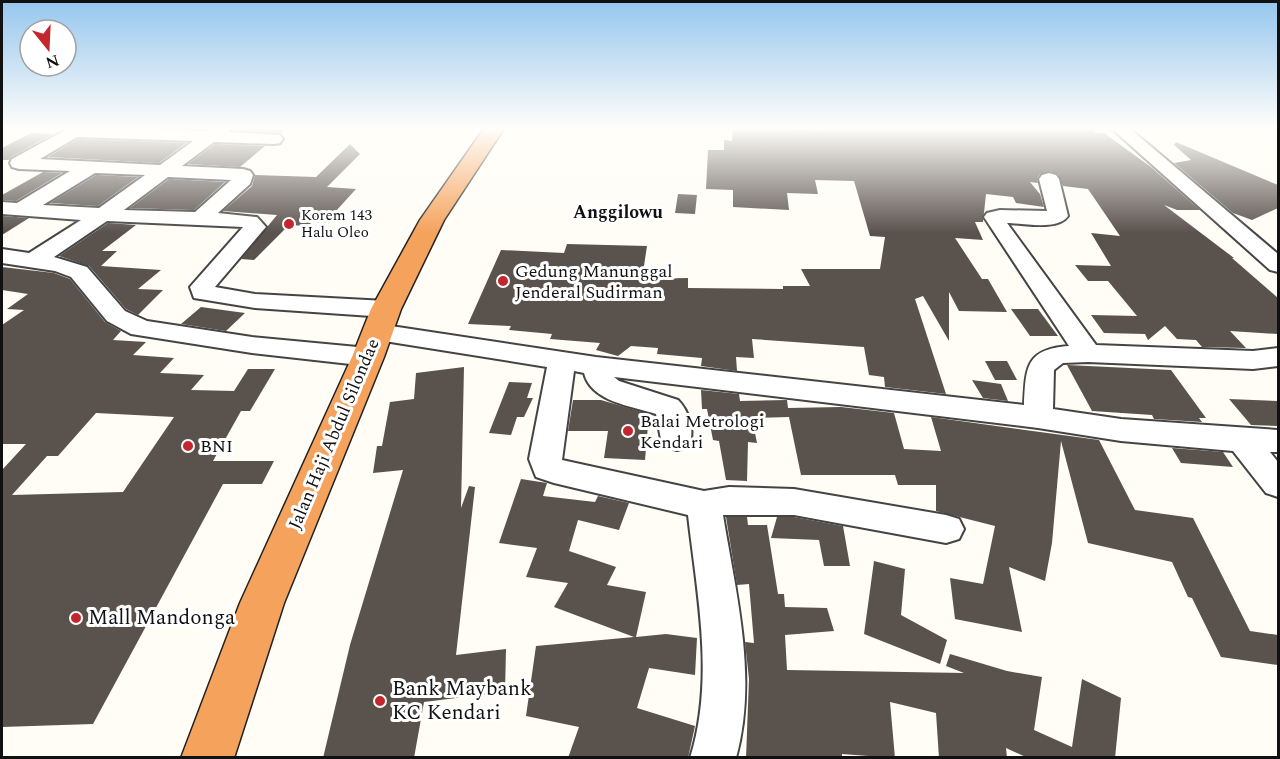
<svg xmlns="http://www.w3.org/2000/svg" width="1280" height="759" viewBox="0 0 1280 759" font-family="Spectral,serif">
<rect width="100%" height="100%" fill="#fffdf5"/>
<g fill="#5a524d" fill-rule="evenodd">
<polygon points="234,127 289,127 281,133 232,130"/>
<polygon points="733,127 827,130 826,127 1092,127 1095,133 1104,133 1151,167 1200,210 1177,210 1164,205 1234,258 1232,258 1278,298 1278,334 1230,331 1246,348 1202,347 1196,340 1177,339 1165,326 1148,340 1145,334 1104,333 1091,315 1137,316 1108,281 1088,281 1075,265 1111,266 1091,233 1120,236 1088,189 1063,186 1058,174 1050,171 1040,174 1037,178 1038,183 1030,182 1040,194 1044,207 1016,203 1013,197 986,194 983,222 975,222 983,240 955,238 982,279 988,279 1007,312 959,311 949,292 949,341 923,296 915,299 946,394 885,387 884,377 869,375 864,347 752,339 754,358 736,357 737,371 701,366 702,358 657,354 658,348 631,346 618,356 596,350 600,343 550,339 552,334 509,330 511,326 468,324 501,250 564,253 567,244 647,246 642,279 688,278 688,288 783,289 783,286 810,286 801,269 880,269 885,237 870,236 854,181 815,180 818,194 787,193 789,210 733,207 733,190 706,189 708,150 724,150 724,140 732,141"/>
<polygon points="31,133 53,134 11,157 9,160 2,160 2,148"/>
<polygon points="78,139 186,143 159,163 48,157"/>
<polygon points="1176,142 1278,185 1278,208 1252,220 1233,213 1174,163 1191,160 1174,145"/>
<polygon points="215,144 265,146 240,167 188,164"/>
<polygon points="350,144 360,154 327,187 356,189 325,223 312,222 308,226 289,225 254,260 241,259 277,215 223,211 252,186 255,175 316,177"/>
<polygon points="43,172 62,173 16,201 2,200 2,195"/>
<polygon points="96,175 138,177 98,206 50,203"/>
<polygon points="169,179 225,182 194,210 130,208"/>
<polygon points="678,194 697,195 695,214 675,213"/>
<polygon points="2,216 29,218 2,235"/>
<polygon points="108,223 136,225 102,251 117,251 101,266 161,270 138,289 163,290 138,315 126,309 89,266 59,256"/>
<path d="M 2,267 L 54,273 L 70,279 L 105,322 L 121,331 L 113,340 L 146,342 L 133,355 L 174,358 L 160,373 L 204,375 L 191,390 L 234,391 L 248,369 L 275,369 L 250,411 L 241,411 L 213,461 L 274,461 L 262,484 L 223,484 L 93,724 L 2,727 L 2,470 L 26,444 L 2,444 L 2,325 L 24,310 L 7,309 L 28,294 L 2,290 ZM 96,413 L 174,417 L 123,492 L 12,495 L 47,456 L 58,456 Z"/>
<polygon points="201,307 245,313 226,331 181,324"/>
<polygon points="1011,309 1038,309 1058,336 1030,336"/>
<polygon points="985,361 1007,361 1017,380 995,380"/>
<polygon points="1067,365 1171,370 1206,418 1199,418 1202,422 1154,419 1152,415 1092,411"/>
<polygon points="464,367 461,508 469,486 475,487 456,655 506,649 505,692 424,702 414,758 323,758 350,645 403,470 373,473 377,446 382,446 390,402 414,399 416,373"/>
<polygon points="972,380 1001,384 1008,401 983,398"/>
<polygon points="509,382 532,383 527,398 533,398 524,417 517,417 511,435 489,433"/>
<polygon points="701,390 739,394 740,401 787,400 788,408 841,407 894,413 904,449 941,451 931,417 1099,440 1135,510 1193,518 1250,631 1278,635 1278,665 1221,657 1192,598 1188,597 1172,562 1088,543 1061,441 1052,543 1045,581 1009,567 1022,632 955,619 950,578 983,584 995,526 936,511 936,485 898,485 895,475 801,475 789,417 752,418 757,443 748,442 747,481 726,480 719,441 713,440 707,409 702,409"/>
<polygon points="1229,399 1278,401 1278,426 1251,425"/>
<polygon points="573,400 601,400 649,414 645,460 604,458 608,431 568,431"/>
<polygon points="1172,448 1223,452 1233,467 1181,463"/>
<polygon points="521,479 547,483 543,496 595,502 598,496 629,503 619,530 578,520 569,551 616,567 607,585 646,592 636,637 666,634 697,638 695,675 649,668 637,708 695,726 688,758 568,758 579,727 526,716 536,646 634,637 554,607 568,583 526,577 537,548 499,543"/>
<polygon points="726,517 747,517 748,525 767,525 778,594 784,594 785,607 827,608 834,631 785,635 787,670 964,673 946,666 950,654 1007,671 1042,677 1034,730 1072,747 1082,679 1121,698 1115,758 1028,758 1006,748 1007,758 939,758 936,713 890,702 895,758 842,754 842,758 746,758 749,679 745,642 754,643 749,584 737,585"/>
<polygon points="777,517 794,517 843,526 850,566 824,566 819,540 771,538"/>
<polygon points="874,561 905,569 901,615 947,640 940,664 864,634"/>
</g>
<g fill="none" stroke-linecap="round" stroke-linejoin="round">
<defs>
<g id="minor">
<path d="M 71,127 L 207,131 L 213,127 L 232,127 L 228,132 L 280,135 L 283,139 L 280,143 L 274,144 L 214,142 L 182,166 L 243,169 L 250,171 L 253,175 L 250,184 L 218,213 L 257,217 L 266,227 L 215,287 L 255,294 L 386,301 L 395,304 L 399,309 L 395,314 L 386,317 L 255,308 L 194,298 L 190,287 L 243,227 L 107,221 L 54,257 L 87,267 L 125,311 L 147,321 L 252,337 L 368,348 L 378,351 L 382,357 L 378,363 L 368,366 L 252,353 L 131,334 L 107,321 L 71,277 L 55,271 L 2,263 L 2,249 L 29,253 L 81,220 L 2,214 L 2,202 L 17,203 L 70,171 L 19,169 L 12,167 L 10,163 L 12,159 ZM 77,137 L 193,141 L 160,165 L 40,159 ZM 95,173 L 145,175 L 99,208 L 43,205 ZM 168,177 L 231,180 L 195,212 L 124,210 Z"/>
<polygon points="1110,127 1128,127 1278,254 1278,272 1270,270"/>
<path d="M 1049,173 L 1056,175 L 1059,179 L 1068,216 C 1058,231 1023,223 1007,223 L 1096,345 L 1253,351 L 1278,348 L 1278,366 L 1253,369 L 1088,362 L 1063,363 L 1054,370 L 1053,409 L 1121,419 L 1278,430 L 1278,452 L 1270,452 L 1278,462 L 1278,497 L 1266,493 L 1233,451 L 1121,441 L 1038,428 L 614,377 L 619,381 L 678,400 C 689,411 696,432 688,447 L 677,450 L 666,447 L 661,439 L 656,414 C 632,406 591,402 584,373 L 574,371 L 562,460 L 704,491 L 729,487 L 794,489 L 946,515 L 959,519 L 964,529 L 959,539 L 946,543 L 794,515 L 723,515 C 736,594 758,678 736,758 L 690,758 C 715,679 697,595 688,515 L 554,483 L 536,477 L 529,459 L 547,367 L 378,340 L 369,338 L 365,332 L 369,326 L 378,324 L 596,357 L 1024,405 C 1026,368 1025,349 1069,346 L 984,217 L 987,213 L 1000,210 L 1047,211 L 1039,179 L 1042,175 Z"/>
</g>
<polygon id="highway" points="485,127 505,127 444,220 401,309 384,357 284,603 234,758 181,758 240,603 352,357 371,309 420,220"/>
</defs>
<use href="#minor" stroke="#444" stroke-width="4"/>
<use href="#highway" stroke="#222" stroke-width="3"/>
<use href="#minor" fill="#fff" fill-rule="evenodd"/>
<use href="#highway" fill="#f5a25d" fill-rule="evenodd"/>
</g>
<linearGradient id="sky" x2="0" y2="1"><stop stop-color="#95c6ee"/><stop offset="0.55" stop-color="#fffefa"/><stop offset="1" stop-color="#fffefa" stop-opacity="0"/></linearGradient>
<rect width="1280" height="233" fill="url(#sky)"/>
<g fill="#c4262e" stroke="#fff" stroke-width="2">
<circle cx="289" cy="224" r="6"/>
<circle cx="503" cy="281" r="6"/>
<circle cx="628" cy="431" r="6"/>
<circle cx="188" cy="446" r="6"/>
<circle cx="76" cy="618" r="6"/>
<circle cx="380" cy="701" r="6"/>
</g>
<g text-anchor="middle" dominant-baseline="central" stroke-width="6" stroke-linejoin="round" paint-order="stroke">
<g font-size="15" fill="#111" stroke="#fff" text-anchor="start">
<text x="301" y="215">Korem 143<tspan x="301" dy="17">Halu Oleo</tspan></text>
</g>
<g font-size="18" font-weight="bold" fill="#111" stroke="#fff">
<text x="618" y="212">Anggilowu</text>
</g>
<g font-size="18" fill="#111" stroke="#fff" text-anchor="start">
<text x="515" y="271">Gedung Manunggal<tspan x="515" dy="21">Jenderal Sudirman</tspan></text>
<text x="640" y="421">Balai Metrologi<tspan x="640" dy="21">Kendari</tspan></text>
<text x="200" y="446">BNI</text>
</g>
<g font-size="18" fill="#111" stroke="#fff">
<text transform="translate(334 434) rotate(-67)">Jalan Haji Abdul Silondae</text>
</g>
<g font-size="21" fill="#111" stroke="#fff" text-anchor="start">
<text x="88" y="618">Mall Mandonga</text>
<text x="392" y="689">Bank Maybank<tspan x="392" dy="24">KC Kendari</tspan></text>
</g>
</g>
<rect width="1280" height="759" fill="none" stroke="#111111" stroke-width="6"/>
<g transform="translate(48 48) rotate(162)"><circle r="28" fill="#ffffff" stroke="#a0a0a0" stroke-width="1.5"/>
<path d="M0-4.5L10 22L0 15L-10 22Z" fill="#c4262e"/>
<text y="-9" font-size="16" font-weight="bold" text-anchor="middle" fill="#111111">N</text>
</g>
</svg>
